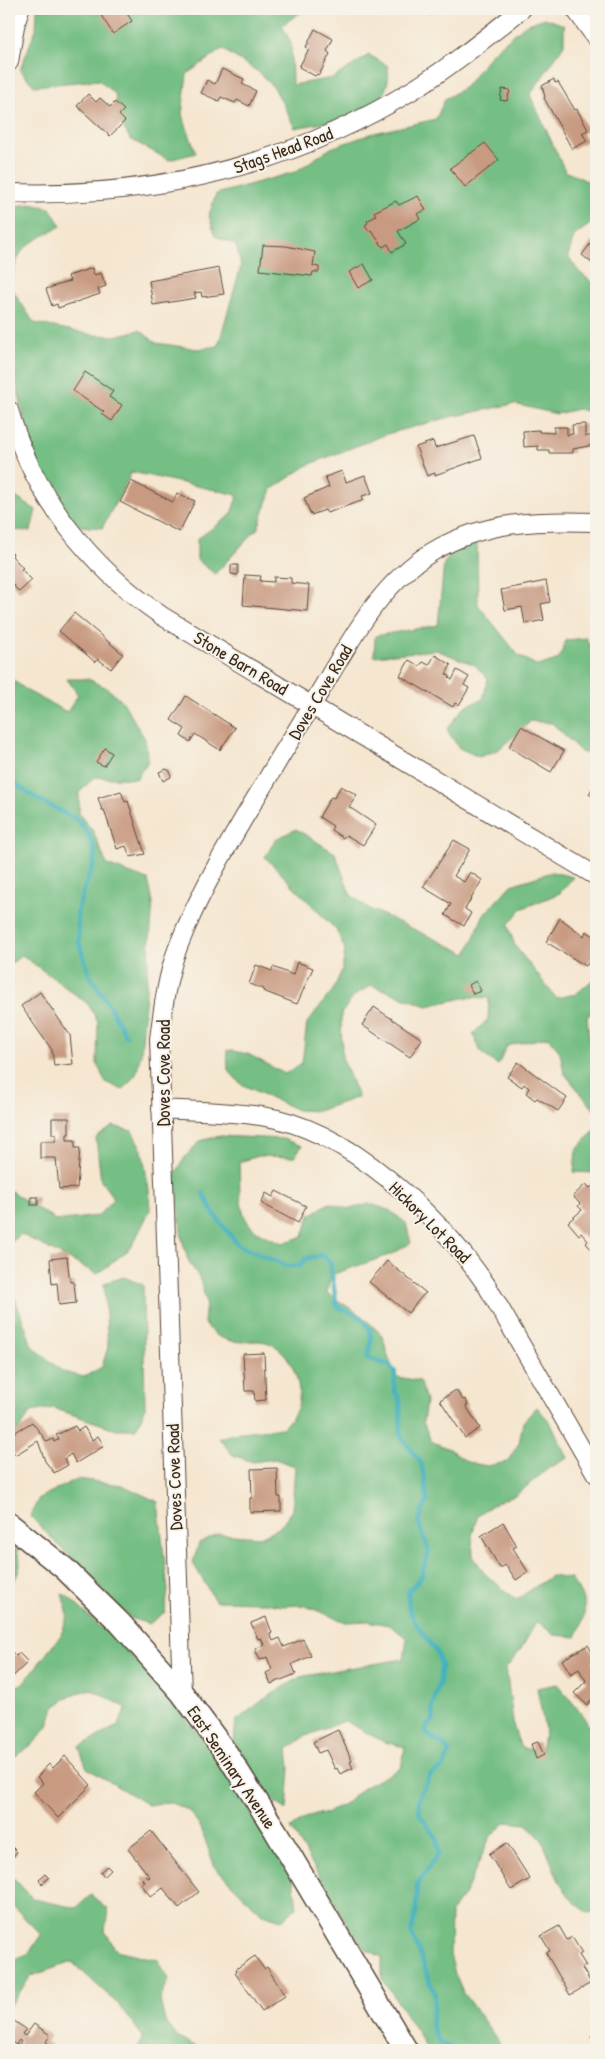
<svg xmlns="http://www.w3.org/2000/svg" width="605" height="2059" viewBox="0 0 605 2059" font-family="'Patrick Hand',sans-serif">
<rect width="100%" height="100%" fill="#f7f3e8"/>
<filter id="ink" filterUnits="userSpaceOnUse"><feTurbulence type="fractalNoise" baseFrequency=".02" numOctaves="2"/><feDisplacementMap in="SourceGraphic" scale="10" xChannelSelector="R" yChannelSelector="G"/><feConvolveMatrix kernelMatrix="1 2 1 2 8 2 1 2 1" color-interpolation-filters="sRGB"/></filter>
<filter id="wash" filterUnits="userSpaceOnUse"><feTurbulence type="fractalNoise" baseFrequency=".0096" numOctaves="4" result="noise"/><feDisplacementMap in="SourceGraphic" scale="20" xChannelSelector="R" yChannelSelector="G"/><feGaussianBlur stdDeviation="1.12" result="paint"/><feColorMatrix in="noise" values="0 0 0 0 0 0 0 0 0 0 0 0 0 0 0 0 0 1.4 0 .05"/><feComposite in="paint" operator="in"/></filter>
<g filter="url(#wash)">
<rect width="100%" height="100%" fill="#f5e6d0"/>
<g fill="#75be84" stroke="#587451">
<path d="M 37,9 L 372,9 L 363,15 L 321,9 L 300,13 L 282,25 L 291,43 L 292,85 L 333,78 L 369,55 L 388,66 C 388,72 389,80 387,85 C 378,119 323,122 295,128 L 275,89 L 260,73 L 222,49 L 187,74 L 182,114 L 196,153 L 169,160 L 130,139 L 120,121 L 115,94 L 99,80 L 34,86 L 20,70 L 36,29 Z"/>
<path d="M 545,18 L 564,25 L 564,45 L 530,95 L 565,171 L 596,185 L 596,220 L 574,236 L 568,256 L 579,272 L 596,285 L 596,413 L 578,409 L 557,414 L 514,404 L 450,417 L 387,434 L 308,465 L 272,489 L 258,528 L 215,574 L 197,560 L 197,539 L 231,515 L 238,495 L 132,472 L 102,528 L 80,526 L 50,497 L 31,449 L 9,349 L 10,207 L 30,204 L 50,208 L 61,226 C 26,246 17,244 11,287 L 34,323 L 94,335 L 115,336 L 140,330 L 156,343 L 198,349 L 218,346 L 241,266 L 236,245 L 215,236 L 209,215 L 216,194 L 295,172 L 331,148 L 374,133 L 436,119 L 445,99 L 465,87 L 493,52 L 525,25 Z"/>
<polygon points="9,493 36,510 31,531 9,530"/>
<polygon points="477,540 478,605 519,656 538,666 559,659 566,640 586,638 596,658 596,756 581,752 552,723 531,721 498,750 479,757 459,748 447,730 464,707 483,699 488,679 475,665 436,650 374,656 375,636 438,625 444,563 457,547"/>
<polygon points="9,677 29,692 67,712 78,695 67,679 88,679 107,688 123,702 145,739 148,761 136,779 94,777 79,793 79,814 93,831 107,865 148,880 153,902 141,1054 136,1074 123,1090 105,1082 97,1063 98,1022 88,1004 22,955 9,965"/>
<polygon points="296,829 335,853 350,894 368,908 467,954 483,916 511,885 552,872 573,877 560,893 521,909 508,925 515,946 556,998 576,994 596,977 596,1012 587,1016 589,1037 596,1052 596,1112 564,1073 560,1052 548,1037 507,1046 498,1065 481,1053 473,1034 488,1019 489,998 468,997 427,1006 371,985 353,997 341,1014 342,1057 358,1097 318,1111 297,1110 241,1084 228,1070 227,1050 248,1054 285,1074 302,1063 307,1023 333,990 342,970 345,949 336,930 265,857 276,839"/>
<polygon points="113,1126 132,1131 142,1150 149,1190 150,1210 131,1248 97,1274 21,1234 9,1243 9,1190 57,1221 98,1216 114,1199 101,1181 96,1138"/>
<polygon points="596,1128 596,1173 574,1172 576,1151"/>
<path d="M 220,1136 L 283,1139 L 302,1146 L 294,1157 L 259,1156 L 239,1162 C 240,1179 238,1211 249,1224 C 256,1233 273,1239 283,1243 L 303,1236 L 310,1215 L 329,1203 L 349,1209 L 370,1204 L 389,1210 L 406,1223 L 411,1243 L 392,1254 L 331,1275 L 327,1293 L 362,1316 L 383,1336 L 388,1357 L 397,1377 L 420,1381 L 426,1401 L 423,1422 L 431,1441 L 449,1449 L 467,1462 L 487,1466 L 507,1462 L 519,1443 L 523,1422 L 537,1407 L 550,1422 L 568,1458 L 549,1468 L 516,1495 L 495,1503 L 478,1515 L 472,1535 L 473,1556 L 484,1573 L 516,1600 L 551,1576 L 571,1579 C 588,1603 588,1610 576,1637 L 554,1635 L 537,1621 L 519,1652 L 506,1668 L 514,1729 L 521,1748 L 541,1751 L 545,1730 L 537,1688 L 557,1684 L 584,1716 L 596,1742 L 596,1911 L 588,1913 L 571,1899 L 559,1881 L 542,1840 L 527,1824 L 506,1822 L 490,1837 L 465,1894 L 451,1912 L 450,1954 L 455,1974 L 463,1993 L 505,2050 L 427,2050 L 418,2033 L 382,1978 L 382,1957 L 364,1948 L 351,1930 L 291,1828 L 308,1816 L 329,1812 L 347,1802 L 363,1788 L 401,1768 L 405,1747 L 384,1742 L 345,1721 L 306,1736 L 288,1749 L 290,1768 L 287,1810 L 269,1798 L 234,1742 L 236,1721 L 263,1700 L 300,1677 L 342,1669 L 404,1659 L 407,1638 L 389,1625 L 368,1621 L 346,1622 L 303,1605 L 282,1606 L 260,1602 L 215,1601 L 193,1563 L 199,1543 L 218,1534 L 260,1537 L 279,1528 L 292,1510 L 295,1466 L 275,1459 L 253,1462 L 233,1455 L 219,1438 L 240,1432 L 282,1428 C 296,1414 302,1406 298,1384 C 294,1365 283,1343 260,1341 C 247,1341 235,1344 222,1338 C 215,1336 209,1328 204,1323 L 206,1301 L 200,1279 L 188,1260 L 182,1239 L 175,1175 L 185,1157 L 200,1141 Z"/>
<polygon points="124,1277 143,1285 145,1409 136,1429 115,1429 53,1408 31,1412 9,1444 9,1281 32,1346 63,1372 84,1377 102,1367 108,1347 104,1283"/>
<polygon points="77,1479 122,1485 158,1502 168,1590 165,1612 149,1624 130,1618 30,1516 39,1498"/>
<path d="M 9,1537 C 24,1560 23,1567 9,1590 Z"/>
<polygon points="62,1594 67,1596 143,1666 234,1778 291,1866 297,1907 282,1920 262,1914 215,1868 201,1828 188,1810 169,1802 148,1805 87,1768 79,1747 117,1726 127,1708 91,1689 71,1695 54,1707 48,1726 35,1742 9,1762 9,1689 23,1684 61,1635 68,1615"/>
<polygon points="9,1873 33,1899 76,1908 91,1895 108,1909 105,1931 116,1950 158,1960 169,1979 160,2000 165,2021 178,2038 204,2050 136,2050 143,2037 119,2005 72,1962 31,1976 9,2007 9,1963 29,1953 41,1935 9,1902"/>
</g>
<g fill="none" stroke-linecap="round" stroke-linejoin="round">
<g stroke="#41b1bc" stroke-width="4.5">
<polyline points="9,780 39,800 79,821 89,835 95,851 93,866 86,884 77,913 79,943 90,976 107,1002 126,1036"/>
<path d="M 203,1193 L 214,1214 L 238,1245 L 287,1266 L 300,1266 L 305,1259 L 322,1255 L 330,1262 L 337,1307 C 354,1313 373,1320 371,1342 C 370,1348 368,1351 368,1358 L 389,1365 L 395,1372 L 394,1390 L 400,1400 L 401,1437 L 421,1463 L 425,1481 L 427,1501 L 418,1522 L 429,1551 L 421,1577 L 408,1592 L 409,1610 L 418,1627 L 437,1652 L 441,1665 L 440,1681 L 432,1707 L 434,1720 L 426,1726 L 426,1733 C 434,1740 443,1742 449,1752 C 446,1765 443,1769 431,1774 L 418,1800 L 420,1815 L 436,1837 L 439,1853 L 417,1885 L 416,1913 L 411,1931 L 435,1995 L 431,2024 L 435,2035 L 440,2043 L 458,2050"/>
</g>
</g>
<g id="blocks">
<g fill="#c89a81">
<polygon points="97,9 124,9 132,21 113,34"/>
<polygon points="419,9 433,9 432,13"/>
<polygon points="315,29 333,39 327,51 330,54 319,75 317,74 315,76 299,67 309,49 306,47"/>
<polygon points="222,69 244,79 242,84 256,91 249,106 237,100 235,103 221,97 219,101 201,93 207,80 215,84"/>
<polygon points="554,79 555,83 558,82 575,110 577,109 588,130 582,133 587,141 572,149 544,98 545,97 542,86"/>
<polygon points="502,89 510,90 507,101 500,100"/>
<polygon points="88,94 96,102 100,98 110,107 115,102 124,110 119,115 125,121 110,136 77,106"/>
<polygon points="485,143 499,160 465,187 450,168"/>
<polygon points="418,196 426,210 417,214 420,219 398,231 406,244 392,252 388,244 383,247 371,230 369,231 365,225 368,223 367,221 376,216 374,212 396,201 399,205"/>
<polygon points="596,236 596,266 582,255"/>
<polygon points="263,245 286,246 315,252 313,266 319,267 319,272 313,272 312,276 260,270"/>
<polygon points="364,264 373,280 358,288 349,272"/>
<polygon points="92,268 94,275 101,273 106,286 98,289 100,294 58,308 57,304 52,306 46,289 70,281 68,276"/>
<polygon points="219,268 224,294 202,297 201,292 194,293 196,298 153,305 149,281"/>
<polygon points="85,372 113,391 109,397 122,405 112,421 102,414 104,412 73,391"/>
<polygon points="585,424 585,436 594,436 594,445 573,449 573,453 549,453 549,450 538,450 538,446 524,447 523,431 539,430 539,432 554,433 554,427 567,427 567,435 573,434 572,425"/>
<polygon points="474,436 482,458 435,475 435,473 427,476 416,447 433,441 435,448"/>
<polygon points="342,471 346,482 365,475 372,493 362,496 364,500 327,513 325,510 311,515 304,498 329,487 325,477"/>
<polygon points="131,481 173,502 177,493 195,501 179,532 120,502"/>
<polygon points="9,550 13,554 12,556 23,568 21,569 32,580 19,592 9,580"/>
<polygon points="231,565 238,565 238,575 231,574"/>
<polygon points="245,575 261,576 260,581 274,582 274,577 291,578 291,583 309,585 307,611 243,605"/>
<polygon points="546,581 550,602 541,604 544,620 525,624 522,607 505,610 501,590"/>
<polygon points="74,613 123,654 111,669 98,659 95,662 59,631"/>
<polygon points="435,655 451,665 446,674 450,676 449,678 452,680 457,670 469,677 464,685 469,688 459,705 455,703 453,707 400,676 409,660 419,666 423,662 429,665"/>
<polygon points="186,696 235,728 220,750 195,734 190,742 181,736 185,729 171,720"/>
<polygon points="521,726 564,751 551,772 509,747"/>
<polygon points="105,748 112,753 104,766 96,762"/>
<polygon points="166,769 170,771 171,777 163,781 159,772"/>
<polygon points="596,782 596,798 589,794"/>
<polygon points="341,786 357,795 349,807 376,825 363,845 346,835 343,838 331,830 333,826 319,817 331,797 334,798"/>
<polygon points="121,791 125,802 128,801 145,854 130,857 126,846 117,849 104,810 102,810 98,798"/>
<polygon points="454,840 470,849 454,876 464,882 470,872 482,880 465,909 471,913 464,926 445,915 451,904 423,887"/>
<polygon points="560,918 584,936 586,931 596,937 596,951 586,966 546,942"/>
<polygon points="297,962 313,968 297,1004 263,991 264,989 249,984 256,965 272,971 273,967 293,975"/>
<polygon points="476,981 481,991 473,994 469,985"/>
<polygon points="40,992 70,1035 73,1064 54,1066 52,1050 21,1006"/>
<polygon points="374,1007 422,1039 410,1057 362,1025"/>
<polygon points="518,1062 567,1098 558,1111 537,1098 535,1100 526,1093 529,1088 524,1084 522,1087 507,1077"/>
<polygon points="52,1118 69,1118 69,1134 67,1134 67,1140 75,1140 75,1148 80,1148 77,1188 59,1189 56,1158 40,1158 40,1141 56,1141 56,1134 52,1134"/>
<polygon points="586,1184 590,1188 594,1185 596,1188 596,1255 586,1243 588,1241 581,1233 579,1235 568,1222 582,1210 578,1206 580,1204 573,1196"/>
<polygon points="276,1191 306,1206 298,1223 261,1203 266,1193 273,1197"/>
<rect x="31" y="1197" width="7" height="8"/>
<polygon points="67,1257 70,1282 74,1282 76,1303 59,1305 57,1283 52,1284 50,1259"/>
<polygon points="387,1261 426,1293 423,1295 408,1313 369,1282"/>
<polygon points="264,1353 266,1400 255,1401 254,1391 245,1391 243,1354"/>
<polygon points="456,1390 463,1400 465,1399 468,1405 466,1406 480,1428 465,1438 440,1400"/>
<polygon points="32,1422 47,1442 53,1439 54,1442 59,1439 56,1435 75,1426 78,1431 84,1427 92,1440 98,1436 104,1446 76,1463 71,1454 64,1459 68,1465 54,1473 45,1461 38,1441 15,1455 9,1445 9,1436"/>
<polygon points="277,1468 278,1497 281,1497 281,1511 250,1512 250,1498 252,1498 251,1469"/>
<polygon points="503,1522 517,1546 513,1548 528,1572 516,1580 506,1565 500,1568 481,1536"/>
<polygon points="266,1617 272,1633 270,1634 273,1641 280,1638 284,1647 303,1639 311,1656 292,1664 296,1674 271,1684 266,1673 272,1670 267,1657 260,1660 255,1649 264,1645 261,1638 258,1639 251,1623"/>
<polygon points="588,1645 596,1659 592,1662 596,1670 596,1694 587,1705 574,1693 586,1681 579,1669 571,1674 562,1660"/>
<polygon points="9,1649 16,1656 19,1653 28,1662 9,1680"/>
<polygon points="338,1730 352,1761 350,1762 353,1768 340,1774 337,1768 335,1769 326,1750 318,1753 313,1742"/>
<polygon points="538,1742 544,1755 536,1759 531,1744"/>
<polygon points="65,1756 91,1785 58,1818 34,1792 43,1783 37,1777 49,1764 53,1768"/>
<polygon points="151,1831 199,1892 179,1908 163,1888 151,1897 141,1884 145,1882 142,1879 146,1876 148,1878 150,1877 128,1849"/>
<polygon points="507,1843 530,1879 511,1890 489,1854"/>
<polygon points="9,1844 17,1852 11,1859 9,1858"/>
<polygon points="107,1866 111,1870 104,1877 100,1872"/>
<polygon points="45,1874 49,1878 42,1884 39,1879"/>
<polygon points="559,1926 567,1940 572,1937 582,1953 579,1955 586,1966 582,1968 591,1983 570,1995 546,1953 550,1951 541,1936"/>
<polygon points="255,1956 264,1969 267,1967 285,1996 262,2011 235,1973 237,1971 236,1969"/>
<polygon points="14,2021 26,2029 22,2034 25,2036 34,2024 50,2035 46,2042 57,2049 59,2046 65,2050 24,2050 18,2046 21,2042 19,2040 16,2045 9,2040 9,2029"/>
<polygon points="596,2032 596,2043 591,2036"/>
</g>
</g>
</g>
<g filter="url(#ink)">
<use href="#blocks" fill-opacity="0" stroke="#574639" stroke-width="1"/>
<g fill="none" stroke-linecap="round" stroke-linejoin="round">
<defs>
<g id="minor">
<polyline points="575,9 596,38"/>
<polyline points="9,62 15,26 20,9"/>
<path d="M 9,193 C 156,198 291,166 416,88 C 454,64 488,36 522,9"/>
<path d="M 9,410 C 33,496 89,566 162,616 L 596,876"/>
<path d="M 161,1109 C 194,1111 228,1111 261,1116 C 348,1128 439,1216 487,1286 L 596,1474"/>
<path d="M 182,1693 L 159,1039 C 163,1008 167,976 178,947 C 205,878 245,817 282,754 C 299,727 315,700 331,673 C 358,627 386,580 432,552 C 483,521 538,520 596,522"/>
</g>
<polyline id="tertiary" points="9,1524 64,1568 120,1623 182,1693 227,1754 275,1830 406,2050"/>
</defs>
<use href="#minor" stroke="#574639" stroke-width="20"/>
<use href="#tertiary" stroke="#574639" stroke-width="25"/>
<use href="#minor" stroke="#fff" stroke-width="18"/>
<use href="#tertiary" stroke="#fff" stroke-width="22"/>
</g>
</g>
<g text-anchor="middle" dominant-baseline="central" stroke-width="4" stroke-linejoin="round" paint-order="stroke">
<g font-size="18" fill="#3b2a1e" stroke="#f7f3e8">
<text transform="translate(283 150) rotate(-20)">Stags Head Road</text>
<text transform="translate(241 663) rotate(31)">Stone Barn Road</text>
<text transform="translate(320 692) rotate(-59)">Doves Cove Road</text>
<text transform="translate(163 1073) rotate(-90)">Doves Cove Road</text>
<text transform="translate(430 1222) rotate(45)">Hickory Lot Road</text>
<text transform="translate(174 1477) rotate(-92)">Doves Cove Road</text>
<text transform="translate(232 1767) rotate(56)">East Seminary Avenue</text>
</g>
</g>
<rect width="605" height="2059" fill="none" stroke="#f7f3e8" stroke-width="30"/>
</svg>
